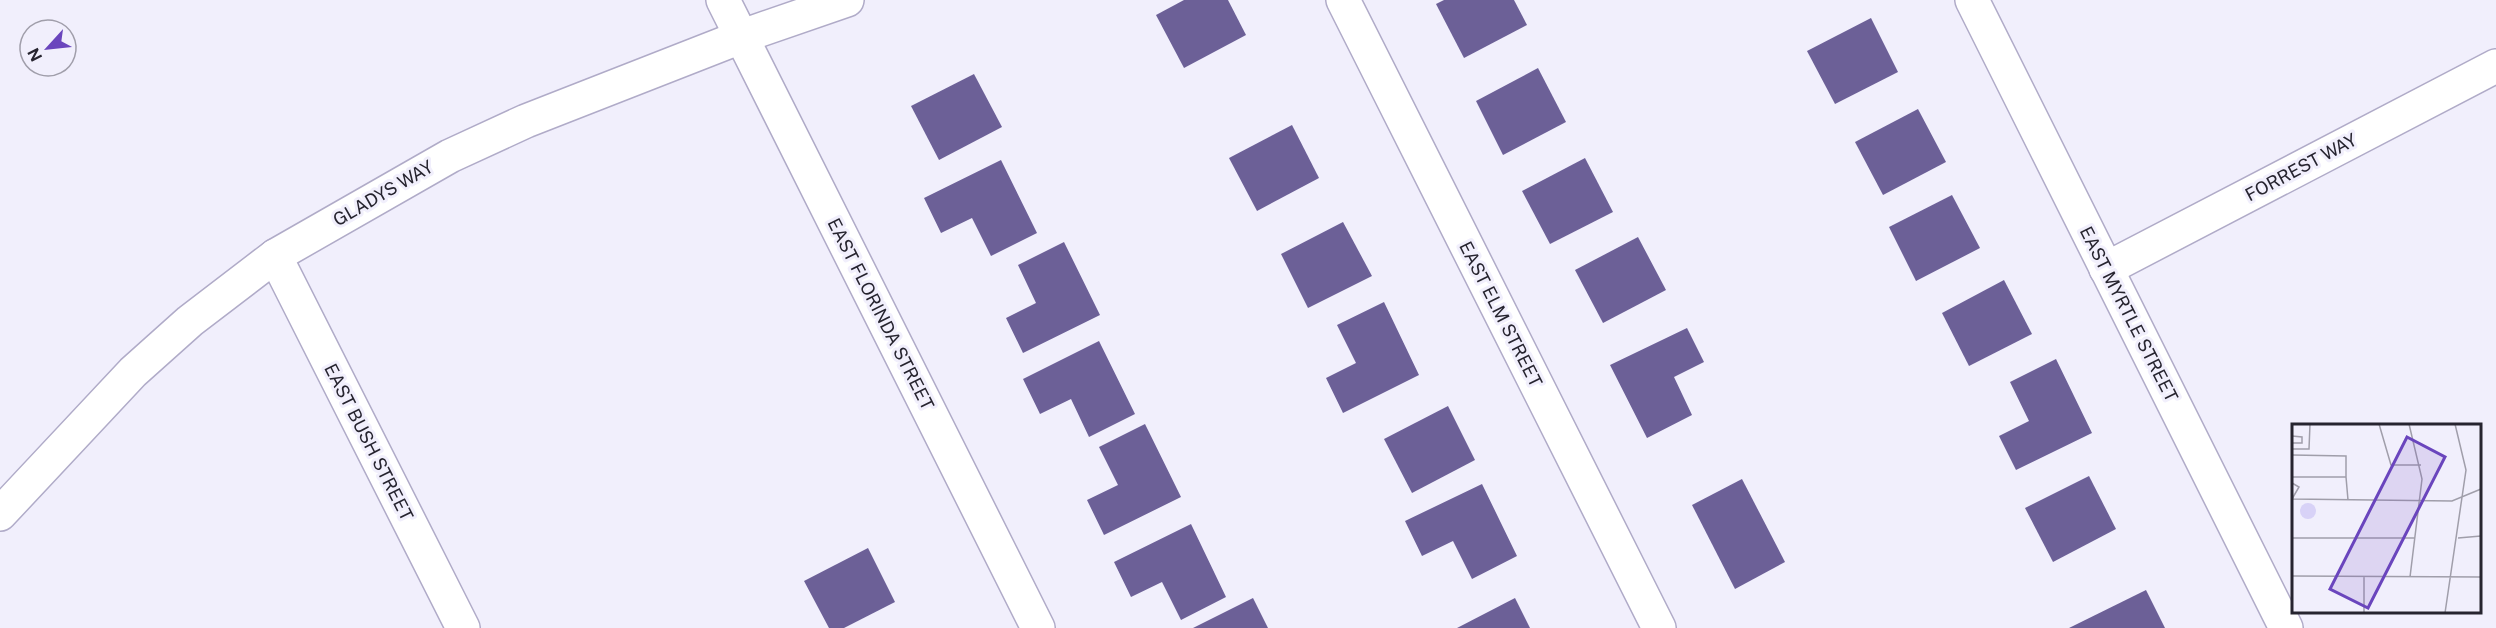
<svg xmlns="http://www.w3.org/2000/svg" width="2496" height="628" viewBox="0 0 2496 628" font-family="'Public Sans',sans-serif">
<rect width="100%" height="100%" fill="#f1effc"/>
<g fill="#6c6097">
<polygon points="1184,0 1228,0 1246,35 1184,68 1156,15"/>
<polygon points="1444,0 1514,0 1527,25 1464,58 1436,4"/>
<polygon points="1871,18 1898,72 1835,104 1807,51"/>
<polygon points="1538,68 1566,122 1503,155 1476,101"/>
<polygon points="974,74 1002,127 939,160 911,106"/>
<polygon points="1918,109 1946,162 1883,195 1855,142"/>
<polygon points="1292,125 1319,178 1257,211 1229,158"/>
<polygon points="1585,158 1613,212 1550,244 1522,191"/>
<polygon points="1001,160 1037,233 991,256 972,218 941,233 924,198"/>
<polygon points="1952,195 1980,248 1916,281 1889,227"/>
<polygon points="1343,222 1372,276 1308,308 1281,254"/>
<polygon points="1638,237 1666,290 1603,323 1575,270"/>
<polygon points="1064,242 1100,315 1023,353 1006,318 1036,303 1018,265"/>
<polygon points="2004,280 2032,334 1969,366 1942,313"/>
<polygon points="1384,302 1419,375 1343,413 1326,378 1356,363 1337,325"/>
<polygon points="1687,328 1704,362 1674,377 1692,415 1647,438 1610,365"/>
<polygon points="1099,341 1135,414 1089,437 1071,399 1040,414 1023,379"/>
<polygon points="2056,359 2092,433 2016,470 1999,436 2029,421 2010,382"/>
<polygon points="1448,406 1475,460 1412,493 1384,439"/>
<polygon points="1145,424 1181,497 1104,535 1087,500 1118,485 1099,447"/>
<polygon points="2089,476 2116,529 2053,562 2025,508"/>
<polygon points="1742,479 1785,562 1735,589 1692,505"/>
<polygon points="1482,484 1517,556 1472,579 1453,541 1422,556 1405,521"/>
<polygon points="1191,524 1226,597 1181,620 1162,582 1131,597 1114,562"/>
<polygon points="868,548 895,602 844,628 829,628 804,581"/>
<polygon points="2146,590 2165,628 2069,628"/>
<polygon points="1253,598 1268,628 1193,628"/>
<polygon points="1515,598 1530,628 1457,628"/>
</g>
<g fill="none" stroke-linecap="round" stroke-linejoin="round">
<defs>
<g id="minor">
<polyline points="723,0 1038,628"/>
<polyline points="1343,0 1659,628"/>
<polyline points="1972,0 2286,628"/>
<polyline points="275,256 463,628"/>
<polyline points="2106,269 2496,66"/>
<polyline points="0,514 133,372 190,321 275,256 450,156 526,121 751,33 847,0"/>
</g>
</defs>
<use href="#minor" stroke="#b0abc8" stroke-width="36"/>
<use href="#minor" stroke="#fff" stroke-width="33"/>
</g>
<g text-anchor="middle" dominant-baseline="central" stroke-width="6" stroke-linejoin="round" paint-order="stroke">
<g font-size="18" fill="#26242f" stroke="#f1effc">
<text transform="translate(2301 167) rotate(-28)">FORREST WAY</text>
<text transform="translate(383 193) rotate(-30)">GLADYS WAY</text>
<text transform="translate(881 314) rotate(63)">EAST FLORINDA STREET</text>
<text transform="translate(1501 314) rotate(63)">EAST ELM STREET</text>
<text transform="translate(2129 314) rotate(63)">EAST MYRTLE STREET</text>
<text transform="translate(369 442) rotate(63)">EAST BUSH STREET</text>
</g>
</g>
<g transform="translate(2292 424)">
<rect width="189" height="189" fill="#f1effc"/>
<path d="M8 87a8 8 0 1 1 16 0a8 8 0 1 1-16 0Z" fill="#d8d2f7"/>
<path fill="none" stroke="#a09eaa" stroke-width="1.5" d="M 87,0 L 99,41 L 129,41M 117,0 L 130,55 L 118,153M 0,12 L 10,13 L 10,19 L 0,19M 0,25 L 17,25 L 18,0M 0,31 L 54,32 L 54,53 L 0,53M 54,53 L 56,76M 0,59 L 7,63 L 0,75M 0,75 L 160,77 L 189,65M 0,114 L 123,114M 166,114 L 189,112M 0,152 L 189,153M 72,152 L 72,189M 153,189 L 174,46 L 163,0"/>
<path fill="#6a45bd" fill-opacity="0.15" stroke="#6a45bd" stroke-width="3" d="M 115,13 L 153,33 L 76,184 L 38,165 Z"/>
<rect width="189" height="189" fill="none" stroke="#26242f" stroke-width="3"/>
</g>
<g transform="translate(48 48) rotate(243)"><circle r="28" fill="#f1effc" stroke="#a09eaa" stroke-width="1.5"/>
<path d="M0-4.5L10 22L0 15L-10 22Z" fill="#6a45bd"/>
<text y="-9" font-size="16" font-weight="bold" text-anchor="middle" fill="#26242f">N</text>
</g>
</svg>
